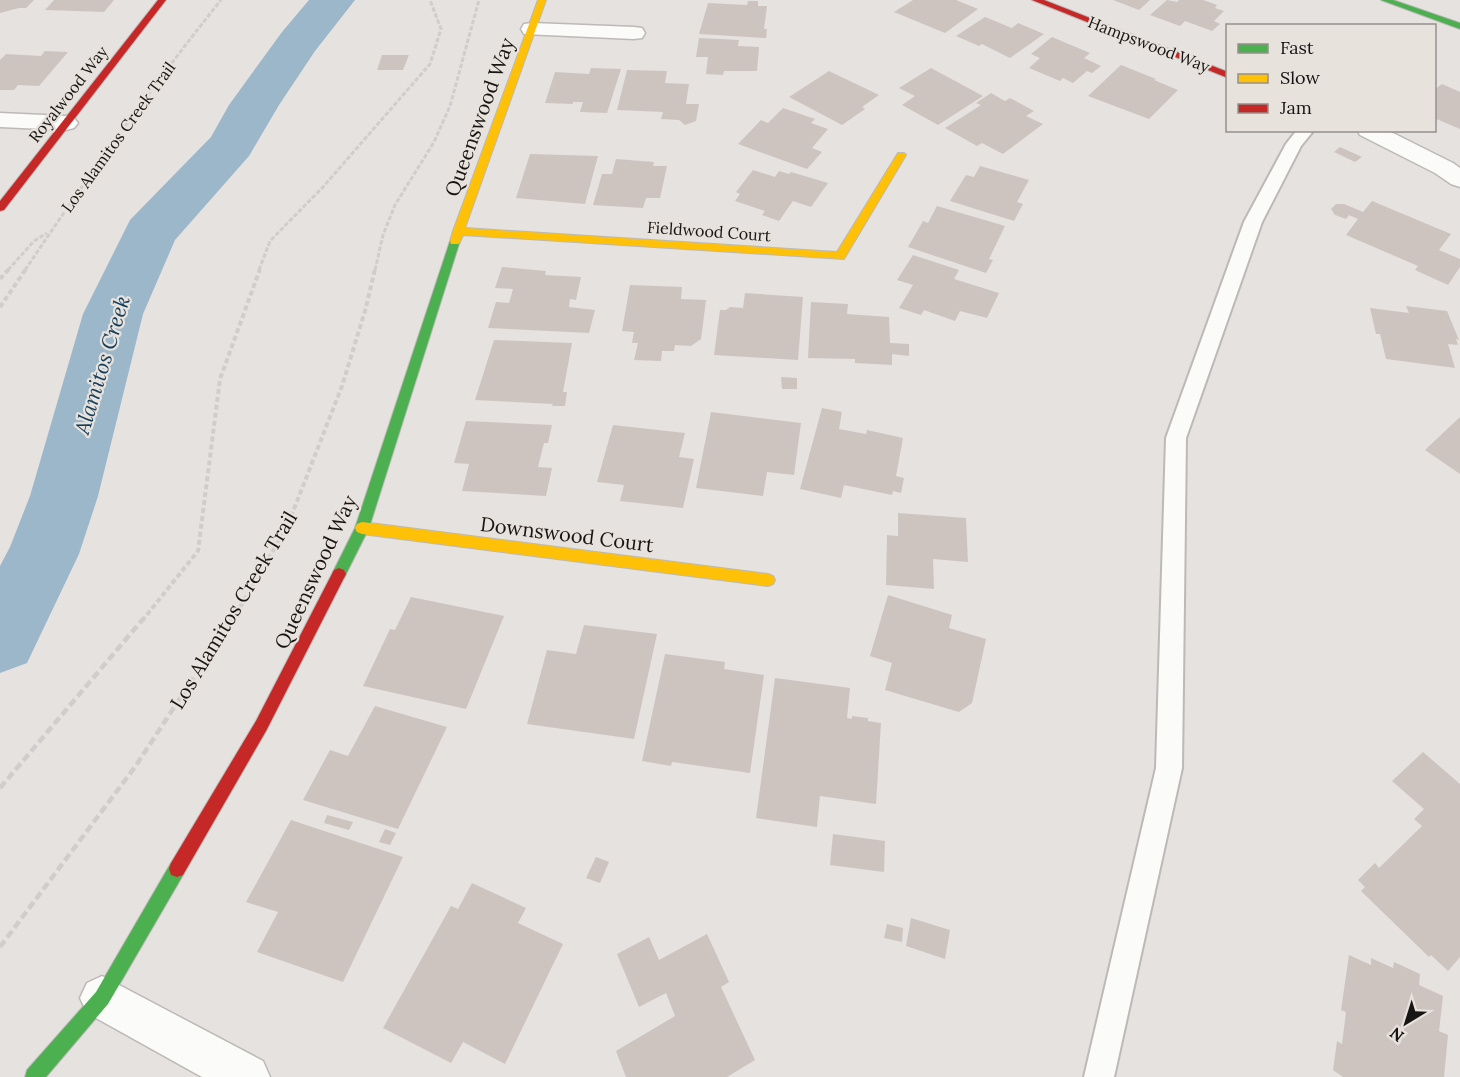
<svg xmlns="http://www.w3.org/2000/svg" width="1460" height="1077" viewBox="0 0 1460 1077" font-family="Lora,serif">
<rect width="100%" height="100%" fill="#e5e2e0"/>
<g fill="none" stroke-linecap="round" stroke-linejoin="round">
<polygon fill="#9cb6ca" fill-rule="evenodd" points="309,0 355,0 315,51 279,105 249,156 175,240 143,314 98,496 79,554 27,663 0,673 0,566 10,547 30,496 83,314 130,220 211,137 229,105 282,32"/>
</g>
<g fill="#cec4bf">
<polygon points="0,0 34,0 26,8 19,8 0,13"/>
<polygon points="54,0 114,0 104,12 45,10"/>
<polygon points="913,0 956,0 978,9 945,33 894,12"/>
<polygon points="1113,0 1150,0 1139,10"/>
<polygon points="1167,0 1177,2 1179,0 1203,0 1217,5 1215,8 1224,11 1214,21 1220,24 1212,31 1185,21 1180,26 1150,15"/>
<polygon points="748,1 758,1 758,6 767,6 764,29 767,29 766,38 699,34 708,3 747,5"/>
<polygon points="985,17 1012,28 1018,23 1044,34 1010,58 982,44 979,46 956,36"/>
<polygon points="1052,37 1090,53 1084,58 1101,66 1092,73 1087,71 1073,83 1063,78 1060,81 1029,68 1040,58 1031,54"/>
<polygon points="699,38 739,40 738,46 759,47 757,71 724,71 723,75 706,74 708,57 696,57"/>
<polygon points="45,51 68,52 39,86 18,85 14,90 0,90 0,60 6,54 41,56"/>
<polygon points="382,55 409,55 403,70 377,70"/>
<polygon points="1121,65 1156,79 1154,80 1178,90 1149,119 1088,96"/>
<polygon points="591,68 621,69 607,113 580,112 583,102 573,102 573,104 545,103 555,72 589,74"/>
<polygon points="931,68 983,96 938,125 902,105 915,96 899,88"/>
<polygon points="627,70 667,71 665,83 689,84 686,104 699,104 696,121 685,125 679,120 661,119 663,112 617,110"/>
<polygon points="829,71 879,95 862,107 865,109 842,125 789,97"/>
<polygon points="1442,84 1460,92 1460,129 1434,118 1434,90"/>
<polygon points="991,93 1005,101 1010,98 1034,111 1026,116 1043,124 1003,154 982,143 977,146 945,128 981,105 976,103"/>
<polygon points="783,108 815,119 811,123 828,129 812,148 822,152 807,169 738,144 761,120 768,123"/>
<polygon points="1340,147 1362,157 1355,162 1334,152"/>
<polygon points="530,154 598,156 585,204 516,198"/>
<polygon points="616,159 654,162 653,166 667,166 660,198 646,198 643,208 593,205 602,174 612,174"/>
<polygon points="980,166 1029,180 1017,202 1023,204 1014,221 950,201 966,175 974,177"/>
<polygon points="753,170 775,177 779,171 789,174 791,172 828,183 811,207 793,201 779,221 762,215 765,211 735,201 740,194 736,192"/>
<polygon points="1372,201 1451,234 1439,250 1460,259 1460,267 1448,285 1415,270 1418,266 1346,235 1358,219 1349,215 1346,219 1335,215 1331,209 1336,204 1344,204 1363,212"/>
<polygon points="937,206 1005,226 989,259 993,260 986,273 908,247 923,221 928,223"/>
<polygon points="913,255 959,270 954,279 999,293 987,318 960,311 955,321 924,310 921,315 899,308 913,285 897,280"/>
<polygon points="502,267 546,271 545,275 581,277 576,300 570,299 569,307 595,310 589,333 488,328 496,302 509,303 513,289 495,288"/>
<polygon points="630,285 682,287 681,299 706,300 701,339 691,346 675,345 674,351 662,351 661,361 634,360 638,343 632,343 634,332 622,331"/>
<polygon points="745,293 803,297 798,360 714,355 720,310 726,310 730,307 743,308"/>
<polygon points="811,302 848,304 847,314 889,317 890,343 909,344 909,356 892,354 892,365 855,363 855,359 808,358"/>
<polygon points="1406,306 1447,311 1459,340 1456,339 1458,345 1448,344 1455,368 1386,359 1380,334 1376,334 1370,308 1409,313"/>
<polygon points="494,340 572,343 563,392 567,392 565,406 552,406 553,404 475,400"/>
<polygon points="781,377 797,378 797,389 782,389"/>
<polygon points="822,408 842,412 839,429 866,434 867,430 903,438 896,476 904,478 901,493 893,491 892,495 844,485 841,498 800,489"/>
<polygon points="711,412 801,423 794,475 767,472 763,496 696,488"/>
<polygon points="1460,417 1460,474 1425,450"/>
<polygon points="466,421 552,425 548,443 544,443 538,467 552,468 546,496 462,491 469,464 454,463"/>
<polygon points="613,425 685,433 679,457 694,459 683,508 620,501 624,485 597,482"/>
<polygon points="898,513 966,518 968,562 933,559 934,589 886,585 887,535 898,536"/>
<polygon points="888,595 952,615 949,628 986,639 972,703 959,712 885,690 892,663 870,656"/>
<polygon points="411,597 504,616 466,709 363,686 390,629 395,630"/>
<polygon points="584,625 657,634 634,739 527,724 547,650 576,654"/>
<polygon points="665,654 725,662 724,669 764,675 750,773 672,762 671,766 642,761"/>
<polygon points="775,678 850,688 847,718 852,719 852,716 868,718 868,721 881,723 876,804 820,796 817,827 756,818"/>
<polygon points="375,706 447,727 398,829 303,800 330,750 348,756"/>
<polygon points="1423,752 1460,784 1460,957 1448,971 1431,955 1429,957 1361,891 1365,887 1358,880 1375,863 1379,868 1422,826 1414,819 1424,809 1392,781"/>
<polygon points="327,815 353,822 349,830 324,823"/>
<polygon points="291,820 403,857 343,982 257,952 278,912 246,902"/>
<polygon points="385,829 396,833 390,845 379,842"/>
<polygon points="833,834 885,841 884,872 830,865"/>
<polygon points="596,857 609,862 600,883 586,878"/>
<polygon points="472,883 526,908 518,923 563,944 505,1064 463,1042 451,1063 383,1028 451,906 458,909"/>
<polygon points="911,918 950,930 945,959 906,946"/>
<polygon points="887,924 903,928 902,942 884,938"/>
<polygon points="707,934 729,982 721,987 755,1060 727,1077 626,1077 616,1051 675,1016 666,993 639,1007 617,954 649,937 659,960"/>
<polygon points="1349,955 1371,965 1371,958 1393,968 1394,962 1420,974 1419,985 1443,996 1439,1031 1448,1035 1444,1077 1343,1077 1333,1070 1337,1041 1342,1044 1346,1012 1341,1010"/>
</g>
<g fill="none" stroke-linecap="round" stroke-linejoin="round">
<defs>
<polygon id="lane" points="1297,130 1314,130 1301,146 1262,222 1186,438 1182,768 1114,1077 1084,1077 1156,768 1166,438 1244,222 1286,144"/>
<g id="street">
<polygon points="532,23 634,27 642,28 645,33 642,38 634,39 524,34 521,29 524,24"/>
<polygon points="0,113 66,116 74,118 78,123 74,128 66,130 0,127"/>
<polygon points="1357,130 1387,130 1453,163 1460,168 1460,187 1451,184 1435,173 1360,135"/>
<polygon points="102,976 263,1061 270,1077 202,1077 87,1013 80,998 87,983"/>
</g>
<g id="fast">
<polygon points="1381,0 1393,0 1460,23 1460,29"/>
<polygon points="455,237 460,241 369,528 344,578 339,580 334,578 332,574 355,528 450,241"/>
<polygon points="177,861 183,863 185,869 183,875 108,1004 46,1077 25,1077 27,1070 96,992 171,863"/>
</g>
<g id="slow">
<polygon points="538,0 546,0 465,228 837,252 898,153 904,153 906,155 844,259 463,235 459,244 451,244 450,241 453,231"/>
<polygon points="362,522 768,574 773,576 775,580 773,584 768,586 362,534 357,532 355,528 357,524"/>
</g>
<g id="jam">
<polygon points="158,0 166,0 4,210 0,211 0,201"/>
<polygon points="1032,0 1044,0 1228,72 1228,78"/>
<polygon points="339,568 344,570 346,574 266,731 183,875 177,877 171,875 169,869 171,863 256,721 334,570"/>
</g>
</defs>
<use href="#lane" stroke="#bcb9b7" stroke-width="4"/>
<use href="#street" stroke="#bcb9b7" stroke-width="3"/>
<use href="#fast" stroke="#bcb9b7" stroke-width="2"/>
<use href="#slow" stroke="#bcb9b7" stroke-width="2"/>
<use href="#jam" stroke="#bcb9b7" stroke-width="2"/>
<g stroke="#cfcecd" stroke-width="3" stroke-dasharray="4.5 2" stroke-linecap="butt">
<polyline points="8,270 34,241 47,233"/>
<path d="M 25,270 C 87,178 151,87 221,0"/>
<polyline points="259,270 270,241 323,187 430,64 441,29 430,0"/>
<polyline points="375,270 383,235 395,205 434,142 450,106 479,0"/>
</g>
<g stroke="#cfcecd" stroke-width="4" stroke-dasharray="5 3" stroke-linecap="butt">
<polyline points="0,279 9,269"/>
<polyline points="0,307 26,269"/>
<polyline points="142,621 198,551 220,379 260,269"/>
<polyline points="232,621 287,527 342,386 365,311 375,269"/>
</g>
<g stroke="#cfcecd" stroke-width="4.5" stroke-dasharray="8 4" stroke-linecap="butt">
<polyline points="0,788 143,619"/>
<polyline points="0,947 135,767 232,619"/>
</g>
<use href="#lane" fill="#fbfbfa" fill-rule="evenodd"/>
<use href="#street" fill="#fbfbfa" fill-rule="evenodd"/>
<use href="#fast" fill="#4caf50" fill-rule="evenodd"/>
<use href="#slow" fill="#ffc107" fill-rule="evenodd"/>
<use href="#jam" fill="#c62828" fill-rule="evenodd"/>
</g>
<g text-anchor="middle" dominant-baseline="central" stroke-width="4.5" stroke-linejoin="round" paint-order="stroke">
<g font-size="16" fill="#171513" stroke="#e8e2dd">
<text transform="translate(1149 44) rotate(21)">Hampswood Way</text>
<text transform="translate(68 94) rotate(-52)">Royalwood Way</text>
<text transform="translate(118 137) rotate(-54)">Los Alamitos Creek Trail</text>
<text transform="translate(709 231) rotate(4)">Fieldwood Court</text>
</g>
<g font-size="20" fill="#171513" stroke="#e8e2dd">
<text transform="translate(479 117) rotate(-70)">Queenswood Way</text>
<text transform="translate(567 534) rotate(7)">Downswood Court</text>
<text transform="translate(315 572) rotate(-65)">Queenswood Way</text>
<text transform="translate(233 610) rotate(-59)">Los Alamitos Creek Trail</text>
</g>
<g font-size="21" font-style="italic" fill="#103d5d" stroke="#e8e2dd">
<text transform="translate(102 365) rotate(-73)">Alamitos Creek</text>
</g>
</g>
<rect x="1226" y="24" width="210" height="108" fill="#e8e2dd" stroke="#94908c" stroke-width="1.5"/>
<rect x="1238" y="44" width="30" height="9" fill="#4caf50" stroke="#94908c" stroke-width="1.5"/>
<text x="1280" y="54" font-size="18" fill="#171513">Fast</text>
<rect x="1238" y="74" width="30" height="9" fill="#ffc107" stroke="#94908c" stroke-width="1.5"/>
<text x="1280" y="84" font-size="18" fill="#171513">Slow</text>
<rect x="1238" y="104" width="30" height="9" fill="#c62828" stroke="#94908c" stroke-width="1.5"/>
<text x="1280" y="114" font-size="18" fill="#171513">Jam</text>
<g transform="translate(1406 1023) rotate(218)" stroke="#e8e2dd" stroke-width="4.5" paint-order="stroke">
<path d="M0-4.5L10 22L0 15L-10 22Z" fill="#171513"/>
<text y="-9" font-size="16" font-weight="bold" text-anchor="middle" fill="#171513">N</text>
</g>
</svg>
